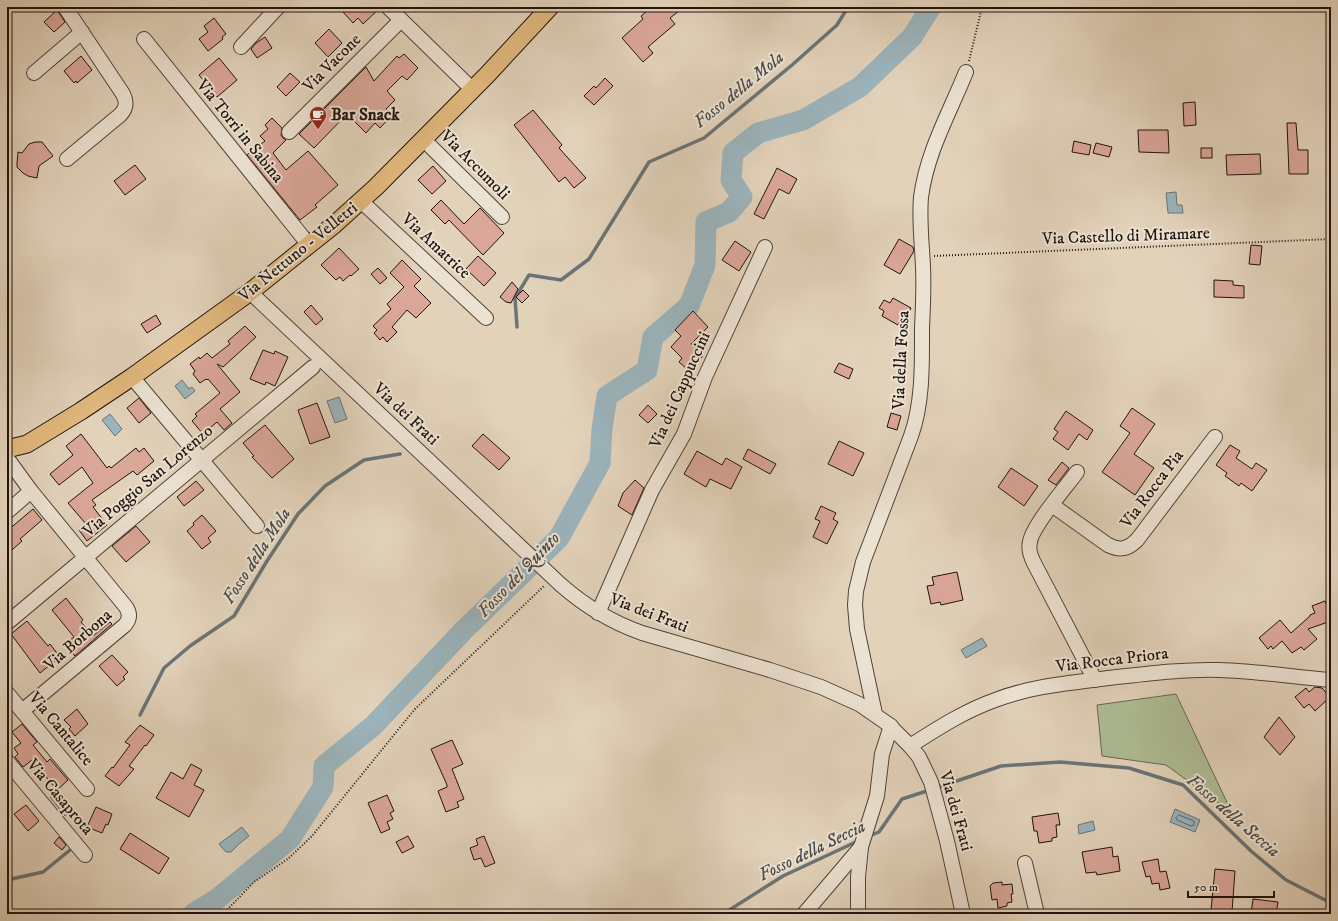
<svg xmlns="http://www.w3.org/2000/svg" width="1338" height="921" viewBox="0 0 1338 921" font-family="'IM FELL DW Pica',serif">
<rect width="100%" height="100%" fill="#e2d2ba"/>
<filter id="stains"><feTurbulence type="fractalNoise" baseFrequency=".005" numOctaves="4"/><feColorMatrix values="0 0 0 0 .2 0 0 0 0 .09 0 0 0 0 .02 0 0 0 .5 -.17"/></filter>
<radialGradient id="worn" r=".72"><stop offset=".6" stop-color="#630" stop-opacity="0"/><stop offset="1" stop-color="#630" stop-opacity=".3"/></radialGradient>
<polygon fill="#aebd94" stroke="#676851" points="1176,694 1232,813 1166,765 1102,756 1097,705"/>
<g fill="#9bb4bc" stroke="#6a7476">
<polygon points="1176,192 1177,205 1182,205 1183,213 1168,213 1166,193"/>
<polygon points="182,380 189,389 192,387 195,391 185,399 175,386"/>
<polygon points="339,397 347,419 335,423 327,401"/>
<polygon points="110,414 122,429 115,436 102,420"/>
<polygon points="982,638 987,646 966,658 961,650"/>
<polygon points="55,794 58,797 61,795 73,810 65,816 50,797"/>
<polygon points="1175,809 1200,820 1195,832 1170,822"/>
<polygon points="1093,821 1095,830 1079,834 1078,825"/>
<polygon points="242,827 249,836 239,844 231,852 226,852 219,844"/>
</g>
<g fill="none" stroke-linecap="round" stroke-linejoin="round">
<polygon stroke="#5e6465" stroke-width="1" points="1179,815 1194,821 1194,825 1191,826 1177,820 1176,818"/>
<g stroke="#6a7476" stroke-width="3.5">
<polyline points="517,327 515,298 529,275 561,280 589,259 649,162 704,138 792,65 837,25 848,7"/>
<polyline points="140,715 164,668 190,646 234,616 267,561 298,514 325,486 364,460 400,454"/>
<polyline points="936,788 1001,766 1060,762 1129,768 1183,785 1251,851 1286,880 1331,903"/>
<polyline points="869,836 879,832 902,799 930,790"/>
<polyline points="7,880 43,872 70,850"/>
<polyline points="723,914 783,876 858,841"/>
</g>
<polyline stroke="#9bb4bc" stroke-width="21" points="193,914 217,899 290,839 323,787 324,766 373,726 464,630 559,538 600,463 602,429 607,396 647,370 653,337 689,306 705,265 706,222 729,212 742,197 731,180 733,153 758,133 803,120 860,87 912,37 931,7"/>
</g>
<g fill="#daa698" stroke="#20130e">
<polygon points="348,7 380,7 380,8 363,24 358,18 353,23 343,12"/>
<polygon points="652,7 684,7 670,18 675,24 648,47 653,53 643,62 622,38 643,19 641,16"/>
<polygon points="57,10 65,22 54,32 44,22"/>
<polygon points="214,18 226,34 222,37 223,39 208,51 199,39 208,32 204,26"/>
<polygon points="329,29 342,43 328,57 315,43"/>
<polygon points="265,37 272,48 257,58 251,49 256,43"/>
<polygon points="404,54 418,68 407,80 402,76 387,91 395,100 386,109 392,115 380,128 375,123 366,133 347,114 314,148 299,134 366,67 374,81 397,56 399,58"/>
<polygon points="81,56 92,70 77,83 76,81 74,83 64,71"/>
<polygon points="219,58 237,80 217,97 199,75"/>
<polygon points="290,73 300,82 286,96 277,87"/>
<polygon points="605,78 613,86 594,105 584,96 594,86 596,88"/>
<polygon points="1195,102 1196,125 1184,126 1183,103"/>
<polygon points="533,110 562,145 559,148 586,178 574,188 565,177 559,182 514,125"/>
<polygon points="272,118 282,128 281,135 283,138 286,140 273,153 286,170 308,151 338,185 315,205 317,207 300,220 247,155 265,141 260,136 268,129 265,125"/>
<polygon points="1287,123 1296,123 1298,150 1308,150 1308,174 1289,174"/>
<polygon points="1138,130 1168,130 1169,153 1139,152"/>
<polygon points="1074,141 1091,145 1089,155 1072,152"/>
<polygon points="35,142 42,142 53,156 39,166 37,178 28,176 23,173 17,167 17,163 18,152 22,153 29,144"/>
<polygon points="1096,143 1112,147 1109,157 1093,153"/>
<rect x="1201" y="148" width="11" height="10"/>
<polygon points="1260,154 1261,174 1227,175 1226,155"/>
<polygon points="135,165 146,179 125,195 114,181"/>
<polygon points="433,166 446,181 432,194 418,180"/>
<polygon points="777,168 797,179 789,194 779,189 764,219 754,214"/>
<polygon points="441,200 464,224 480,208 504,233 483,255 449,220 445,224 431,210"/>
<polygon points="899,239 913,247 914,251 900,274 884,265"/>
<polygon points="735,241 751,252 739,271 722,260"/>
<polygon points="1251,245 1262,246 1260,265 1249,264"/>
<polygon points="339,248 359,269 351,276 350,275 343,281 340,277 336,280 321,265"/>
<polygon points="478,256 496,273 484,286 466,269"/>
<polygon points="402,260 421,279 414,286 431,303 416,318 407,310 392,327 397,332 387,342 383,337 380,340 374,333 377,330 373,326 391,309 387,304 404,287 390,273"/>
<polygon points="378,268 387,278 380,284 371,274"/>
<polygon points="1214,280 1233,281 1233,285 1244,286 1244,298 1214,297"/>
<polygon points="512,282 518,289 511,303 506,302 500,297"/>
<polygon points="523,290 529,296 522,303 516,297"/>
<polygon points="893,298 911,308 906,318 904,316 898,325 882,316 884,311 879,308 884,300 890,303"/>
<polygon points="311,305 323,319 316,325 304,312"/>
<polygon points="693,311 708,327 691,344 703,356 689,371 679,362 682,358 671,347 681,336 675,330"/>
<polygon points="156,315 161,324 147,333 141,324"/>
<polygon points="245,326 256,337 223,367 217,364 240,392 220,409 232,423 224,430 217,422 203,434 192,421 197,416 195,414 220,393 208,379 207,380 206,379 200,383 193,374 195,371 190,364 199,357 200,359 207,353 212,358 230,344 228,341"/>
<polygon points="263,350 274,354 275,351 288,357 275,386 266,382 265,385 250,379"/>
<polygon points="839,363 853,369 849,379 834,372"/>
<polygon points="139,398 151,413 139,423 127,408"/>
<polygon points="317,403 330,437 310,444 298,410"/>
<polygon points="648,405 657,414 648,423 639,415"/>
<polygon points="1132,408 1155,424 1134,454 1154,468 1135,495 1102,472 1130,433 1120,426"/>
<polygon points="1066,411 1093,430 1087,440 1079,434 1068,450 1053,439 1058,432 1054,429"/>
<polygon points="891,413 901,416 897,430 887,427"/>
<polygon points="265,425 294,459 272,478 252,457 254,456 243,443"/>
<polygon points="81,434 107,468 109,466 111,468 136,448 139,452 144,448 154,461 137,475 133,471 92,500 96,505 93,507 107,525 87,541 79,530 86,524 68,503 93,483 82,467 59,485 50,474 73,455 66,446"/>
<polygon points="483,434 510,458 499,470 472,446"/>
<polygon points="839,441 864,453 853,476 828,464"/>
<polygon points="1230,445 1240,451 1236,458 1252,469 1256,463 1267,470 1252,491 1241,483 1239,486 1225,476 1227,473 1216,465"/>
<polygon points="748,449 776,464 770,474 743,459"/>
<polygon points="697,451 722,465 726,458 742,467 731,489 710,479 706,487 684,474"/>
<polygon points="1062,462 1069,468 1056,485 1048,480"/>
<polygon points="1011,468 1038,486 1024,506 998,487"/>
<polygon points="635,480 644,488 632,515 618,506 623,493"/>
<polygon points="196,481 204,490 184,506 177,497"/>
<polygon points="821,506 836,513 833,519 838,522 827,544 813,537 820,521 815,519"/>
<polygon points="33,509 42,520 20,539 22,541 12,550 7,544 7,531"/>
<polygon points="202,515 216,531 208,538 211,542 202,549 187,531 194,525 193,523"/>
<polygon points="136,526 150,542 126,562 112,546"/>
<polygon points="957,572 963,600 941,605 940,602 931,604 927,586 934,585 932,577"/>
<polygon points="66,598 83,620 81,622 93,636 110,622 112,624 75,656 65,644 74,637 52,610"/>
<polygon points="1325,601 1331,616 1326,618 1328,622 1308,629 1317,639 1304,650 1301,647 1292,653 1282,641 1273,649 1271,646 1268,649 1259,638 1280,620 1291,633 1310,616 1310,615 1315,613 1312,606"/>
<polygon points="27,621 48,646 50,644 60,657 40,673 11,634"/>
<polygon points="112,655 128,672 123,677 125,679 117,686 99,666"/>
<polygon points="1315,687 1322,688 1330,697 1315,711 1309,704 1304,708 1295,697 1306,688 1309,692"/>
<polygon points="77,709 88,724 75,736 69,729 71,727 64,720"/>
<polygon points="1279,717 1295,737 1280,755 1264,737"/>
<polygon points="22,724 37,742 33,745 47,762 50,759 68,780 57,790 32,760 23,767 15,757 18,754 14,748 21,743 12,732"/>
<polygon points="140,725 154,735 146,746 145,745 129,766 134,769 119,786 105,776 112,767 113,768 130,745 125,742"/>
<polygon points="452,740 463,764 452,769 464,799 457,802 459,807 446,812 438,791 447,787 447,785 431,749"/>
<polygon points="191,764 202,770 194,785 204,790 189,817 156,798 171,772 183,779"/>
<polygon points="387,795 394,811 390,813 393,819 387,822 390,829 381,833 368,803"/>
<polygon points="26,805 39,821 28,831 14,814"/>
<polygon points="96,807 112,814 108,825 106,824 102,833 87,827"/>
<polygon points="1058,813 1060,825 1056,825 1057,837 1052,838 1052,841 1039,843 1037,831 1034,831 1032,817"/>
<polygon points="130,833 169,858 159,874 120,849"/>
<polygon points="408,836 414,847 402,853 396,842"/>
<polygon points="484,836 495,863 485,867 481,858 474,860 470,848 478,845 476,839"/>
<polygon points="59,837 66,845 62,850 54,843"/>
<polygon points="1112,847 1113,857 1118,856 1120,871 1097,875 1096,872 1086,873 1082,852"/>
<polygon points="1158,859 1160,872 1166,871 1170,888 1160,890 1159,883 1152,884 1150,876 1146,877 1142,862"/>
<polygon points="1215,869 1235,871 1232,912 1211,910"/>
<polygon points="1002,882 1002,885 1012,884 1013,894 1011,894 1012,902 1007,903 1007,906 998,908 997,899 992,900 990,886 993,883"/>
<polygon points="1253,899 1278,902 1276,914 1251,914"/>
</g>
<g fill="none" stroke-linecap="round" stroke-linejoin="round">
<defs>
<g id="minor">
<path d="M 65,7 L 123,94 C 127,102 127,108 120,115 L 67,159"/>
<polyline points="388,7 473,90"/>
<polyline points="144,39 309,245"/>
<polyline points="241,47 278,7"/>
<polyline points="34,73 82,32"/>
<polyline points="289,132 401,20"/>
<polyline points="423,139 502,217"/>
<polyline points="361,201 486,318"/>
<path d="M 250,292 L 561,585 C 585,606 611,622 642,633 L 770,670 L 821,687 L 859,704 L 888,724 L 910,746 L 919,757 L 931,782 L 947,841 L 963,914"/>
<polyline points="132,377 257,526"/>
<path d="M 7,458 L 31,491 L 126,607 C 130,613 130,619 125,625 L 22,711"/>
<path d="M 1077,472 C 1066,487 1032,526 1030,542 C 1028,549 1031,557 1034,563 L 1095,680"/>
<path d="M 1052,505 L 1108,545 C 1120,551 1128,549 1137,540 L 1215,437"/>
<polyline points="7,512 31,491"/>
<polyline points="598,613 652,490 684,434 705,377 765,247"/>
<polyline points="7,623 313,367"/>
<polyline points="7,693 87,789"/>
<path d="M 875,714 L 857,629 L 855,605 L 856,591 L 863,562 L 911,436 C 923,403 922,363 922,328 C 923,308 924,287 923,267 C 922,244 919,221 921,197 C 927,152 949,114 966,72"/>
<path d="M 910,746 C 938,728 966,710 998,699 C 1033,686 1070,683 1108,678 C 1145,674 1182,669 1219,670 C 1257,671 1294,677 1331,680"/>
<polyline points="7,761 85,855"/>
<polyline points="1025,863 1037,914"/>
<polyline points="804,914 861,847 877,796 882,754 891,726"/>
<polyline points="858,914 858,877 861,847"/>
</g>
<polyline id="major" points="7,449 27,444 81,411 132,377 250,292 335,224 376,187 487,75 550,7"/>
</defs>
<use href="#minor" stroke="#504339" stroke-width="16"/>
<use href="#major" stroke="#20130e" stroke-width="19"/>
<g stroke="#20130e" stroke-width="2" stroke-dasharray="1 2" stroke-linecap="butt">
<polyline points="969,61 982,7"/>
<polyline points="934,256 1331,239"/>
<polyline points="223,914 254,882 289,858 312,836 415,709 544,586"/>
</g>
<use href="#minor" stroke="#ece2d2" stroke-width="14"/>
<use href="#major" stroke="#e1b97d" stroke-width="17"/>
</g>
<defs>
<symbol id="cafe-pin" viewBox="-11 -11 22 30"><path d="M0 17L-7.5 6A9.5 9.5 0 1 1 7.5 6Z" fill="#8f2418" stroke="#ece2d2"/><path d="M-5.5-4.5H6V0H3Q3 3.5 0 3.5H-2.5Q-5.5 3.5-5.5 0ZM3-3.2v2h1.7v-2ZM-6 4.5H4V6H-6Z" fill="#fff"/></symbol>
</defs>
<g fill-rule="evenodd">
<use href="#cafe-pin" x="308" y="105" width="20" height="27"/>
</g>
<g text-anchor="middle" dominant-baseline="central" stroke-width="4" stroke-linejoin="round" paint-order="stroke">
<g font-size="17" fill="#20130e" stroke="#ece2d2">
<text transform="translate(332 63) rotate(-45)">Via Vacone</text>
<text transform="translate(240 131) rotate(51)">Via Torri in Sabina</text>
<text transform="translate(475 165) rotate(45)">Via Accumoli</text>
<text transform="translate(1126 236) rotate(-2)">Via Castello di Miramare</text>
<text transform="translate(436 246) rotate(43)">Via Amatrice</text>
<text transform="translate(298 252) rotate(-39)">Via Nettuno - Velletri</text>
<text transform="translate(901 360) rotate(-87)">Via della Fossa</text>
<text transform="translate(680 390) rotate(-66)">Via dei Cappuccini</text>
<text transform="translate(406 414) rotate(43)">Via dei Frati</text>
<text transform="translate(148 481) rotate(-40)">Via Poggio San Lorenzo</text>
<text transform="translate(1152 489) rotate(-53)">Via Rocca Pia</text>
<text transform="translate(649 613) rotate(21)">Via dei Frati</text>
<text transform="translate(78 640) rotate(-41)">Via Borbona</text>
<text transform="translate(1112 660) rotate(-7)">Via Rocca Priora</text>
<text transform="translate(61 729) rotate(50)">Via Cantalice</text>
<text transform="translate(60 797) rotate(50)">Via Casaprota</text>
<text transform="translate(956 811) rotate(74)">Via dei Frati</text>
</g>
<g font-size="17" font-weight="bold" fill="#20130e" stroke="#ece2d2" text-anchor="start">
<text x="331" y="115">Bar Snack</text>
</g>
<g font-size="18" font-style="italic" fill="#4b4b4b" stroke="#ece2d2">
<text transform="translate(739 90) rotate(-39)">Fosso della Mola</text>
<text transform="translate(257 556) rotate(-57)">Fosso della Mola</text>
<text transform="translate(519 575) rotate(-46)">Fosso del Quinto</text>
<text transform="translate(1233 816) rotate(41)">Fosso della Seccia</text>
<text transform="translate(812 851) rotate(-26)">Fosso della Seccia</text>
</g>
</g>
<rect width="1338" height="921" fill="none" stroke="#e2d2ba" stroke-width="24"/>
<rect x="8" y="8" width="1322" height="905" fill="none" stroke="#20130e" stroke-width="2"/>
<rect x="12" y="12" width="1314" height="897" fill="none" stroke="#20130e"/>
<path d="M1188 891v6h86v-6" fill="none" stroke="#20130e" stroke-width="2"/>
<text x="1194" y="891" font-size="12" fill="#20130e" stroke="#ece2d2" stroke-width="3" paint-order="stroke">50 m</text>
<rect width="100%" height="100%" filter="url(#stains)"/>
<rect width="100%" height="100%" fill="url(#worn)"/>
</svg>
